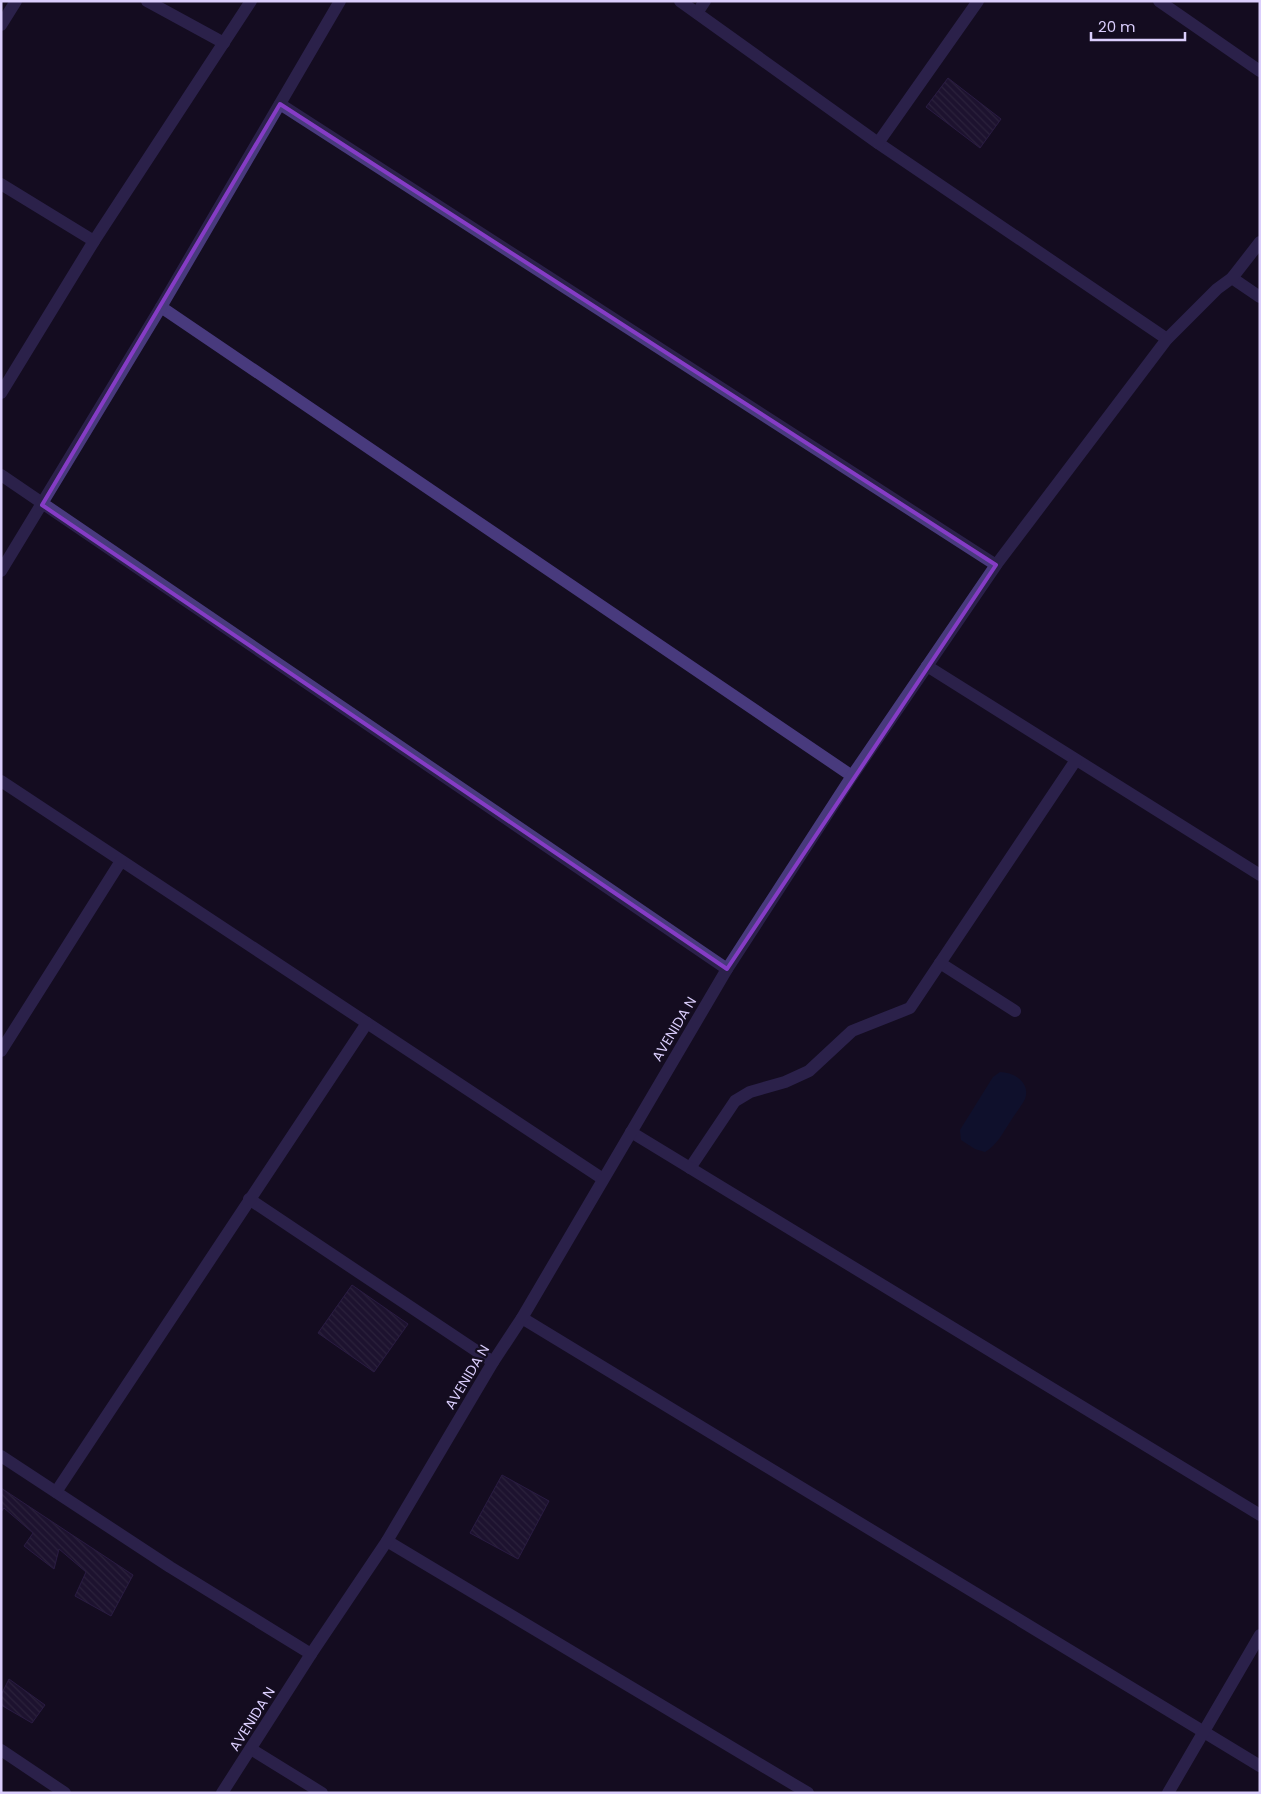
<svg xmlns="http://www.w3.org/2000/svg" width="1261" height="1794" viewBox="0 0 1261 1794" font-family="Poppins,sans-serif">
<defs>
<pattern id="building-back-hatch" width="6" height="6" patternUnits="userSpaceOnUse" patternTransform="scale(1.25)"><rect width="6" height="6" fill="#281a40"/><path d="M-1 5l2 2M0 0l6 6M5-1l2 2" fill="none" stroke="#473a5c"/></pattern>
</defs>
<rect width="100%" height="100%" fill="#140d20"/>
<path fill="#0b143b" d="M 1000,1072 C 1013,1072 1031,1082 1025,1099 C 1021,1107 1014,1115 1010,1122 C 1002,1134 997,1145 985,1152 L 975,1149 L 961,1140 L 960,1130 L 993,1077 Z"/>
<g fill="url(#building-back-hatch)" stroke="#442d6b">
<polygon points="948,78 1001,119 980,148 926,107"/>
<polygon points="352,1285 408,1324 374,1372 318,1333"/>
<polygon points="502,1475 549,1501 518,1559 470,1533"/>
<polygon points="1,1488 133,1575 111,1616 75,1596 86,1572 59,1549 54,1569 24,1546 33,1533 4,1508 1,1512"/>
<polygon points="9,1679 45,1705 32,1723 1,1705 1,1695"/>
</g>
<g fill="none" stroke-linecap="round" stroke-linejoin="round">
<g stroke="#483a7d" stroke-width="12">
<polyline points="927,666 1260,875"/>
<polyline points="940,963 1015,1011"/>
<polyline points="690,1168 735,1101 750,1092 785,1082 809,1071 852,1031 910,1008 1076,760"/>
</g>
<g stroke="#483a7d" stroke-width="12">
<polyline points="147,1 224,43"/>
<polyline points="680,1 878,143 1167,339"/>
<polyline points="1159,1 1260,71"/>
<polyline points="697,13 705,1"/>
<polyline points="1,25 16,1"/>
<polyline points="280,104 996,565"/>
<polyline points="878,143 978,1"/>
<polyline points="1,184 94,241"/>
<polyline points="1232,278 1260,297"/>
<polyline points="161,307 852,776"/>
<polyline points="1,393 94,241 251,1"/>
<polyline points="1,475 727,969 852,776 996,565 1167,339 1217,289 1232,278 1260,242"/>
<polyline points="1,571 161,307 340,1"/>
<polyline points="1,781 603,1179"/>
<polyline points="1,1051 121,861"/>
<polyline points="631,1132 1260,1515"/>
<polyline points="249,1199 493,1362"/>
<polyline points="522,1318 1260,1766"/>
<polyline points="1,1456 170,1567 311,1654"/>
<polyline points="56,1492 367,1023"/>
<polyline points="387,1541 808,1793"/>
<polyline points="251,1749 322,1793"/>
<polyline points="1,1750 65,1793"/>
<polyline points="1168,1793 1260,1635"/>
</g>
<polyline stroke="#483a7d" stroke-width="12" points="222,1793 311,1654 387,1541 493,1362 522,1318 727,969"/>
</g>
<path d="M0 0H1261V1794H0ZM 280,104 L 996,565 L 727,969 L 42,505 Z" fill="#140d20" fill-opacity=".55" fill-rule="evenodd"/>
<path fill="none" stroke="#853cc5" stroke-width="4" stroke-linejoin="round" d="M 280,104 L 996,565 L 727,969 L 42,505 Z"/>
<g text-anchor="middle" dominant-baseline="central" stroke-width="4.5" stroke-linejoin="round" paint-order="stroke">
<g font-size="14" fill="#dbcefd" stroke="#140d20">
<text transform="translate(674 1029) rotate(-59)">AVENIDA N</text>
<text transform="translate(467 1377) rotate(-59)">AVENIDA N</text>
<text transform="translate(252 1719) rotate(-58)">AVENIDA N</text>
</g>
</g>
<rect width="1261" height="1794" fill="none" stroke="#dbcefd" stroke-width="5"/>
<path d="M1091 32v8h94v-8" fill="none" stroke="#dbcefd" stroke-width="2.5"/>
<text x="1098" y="32" font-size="15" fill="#dbcefd" stroke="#140d20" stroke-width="4" paint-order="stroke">20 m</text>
</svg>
